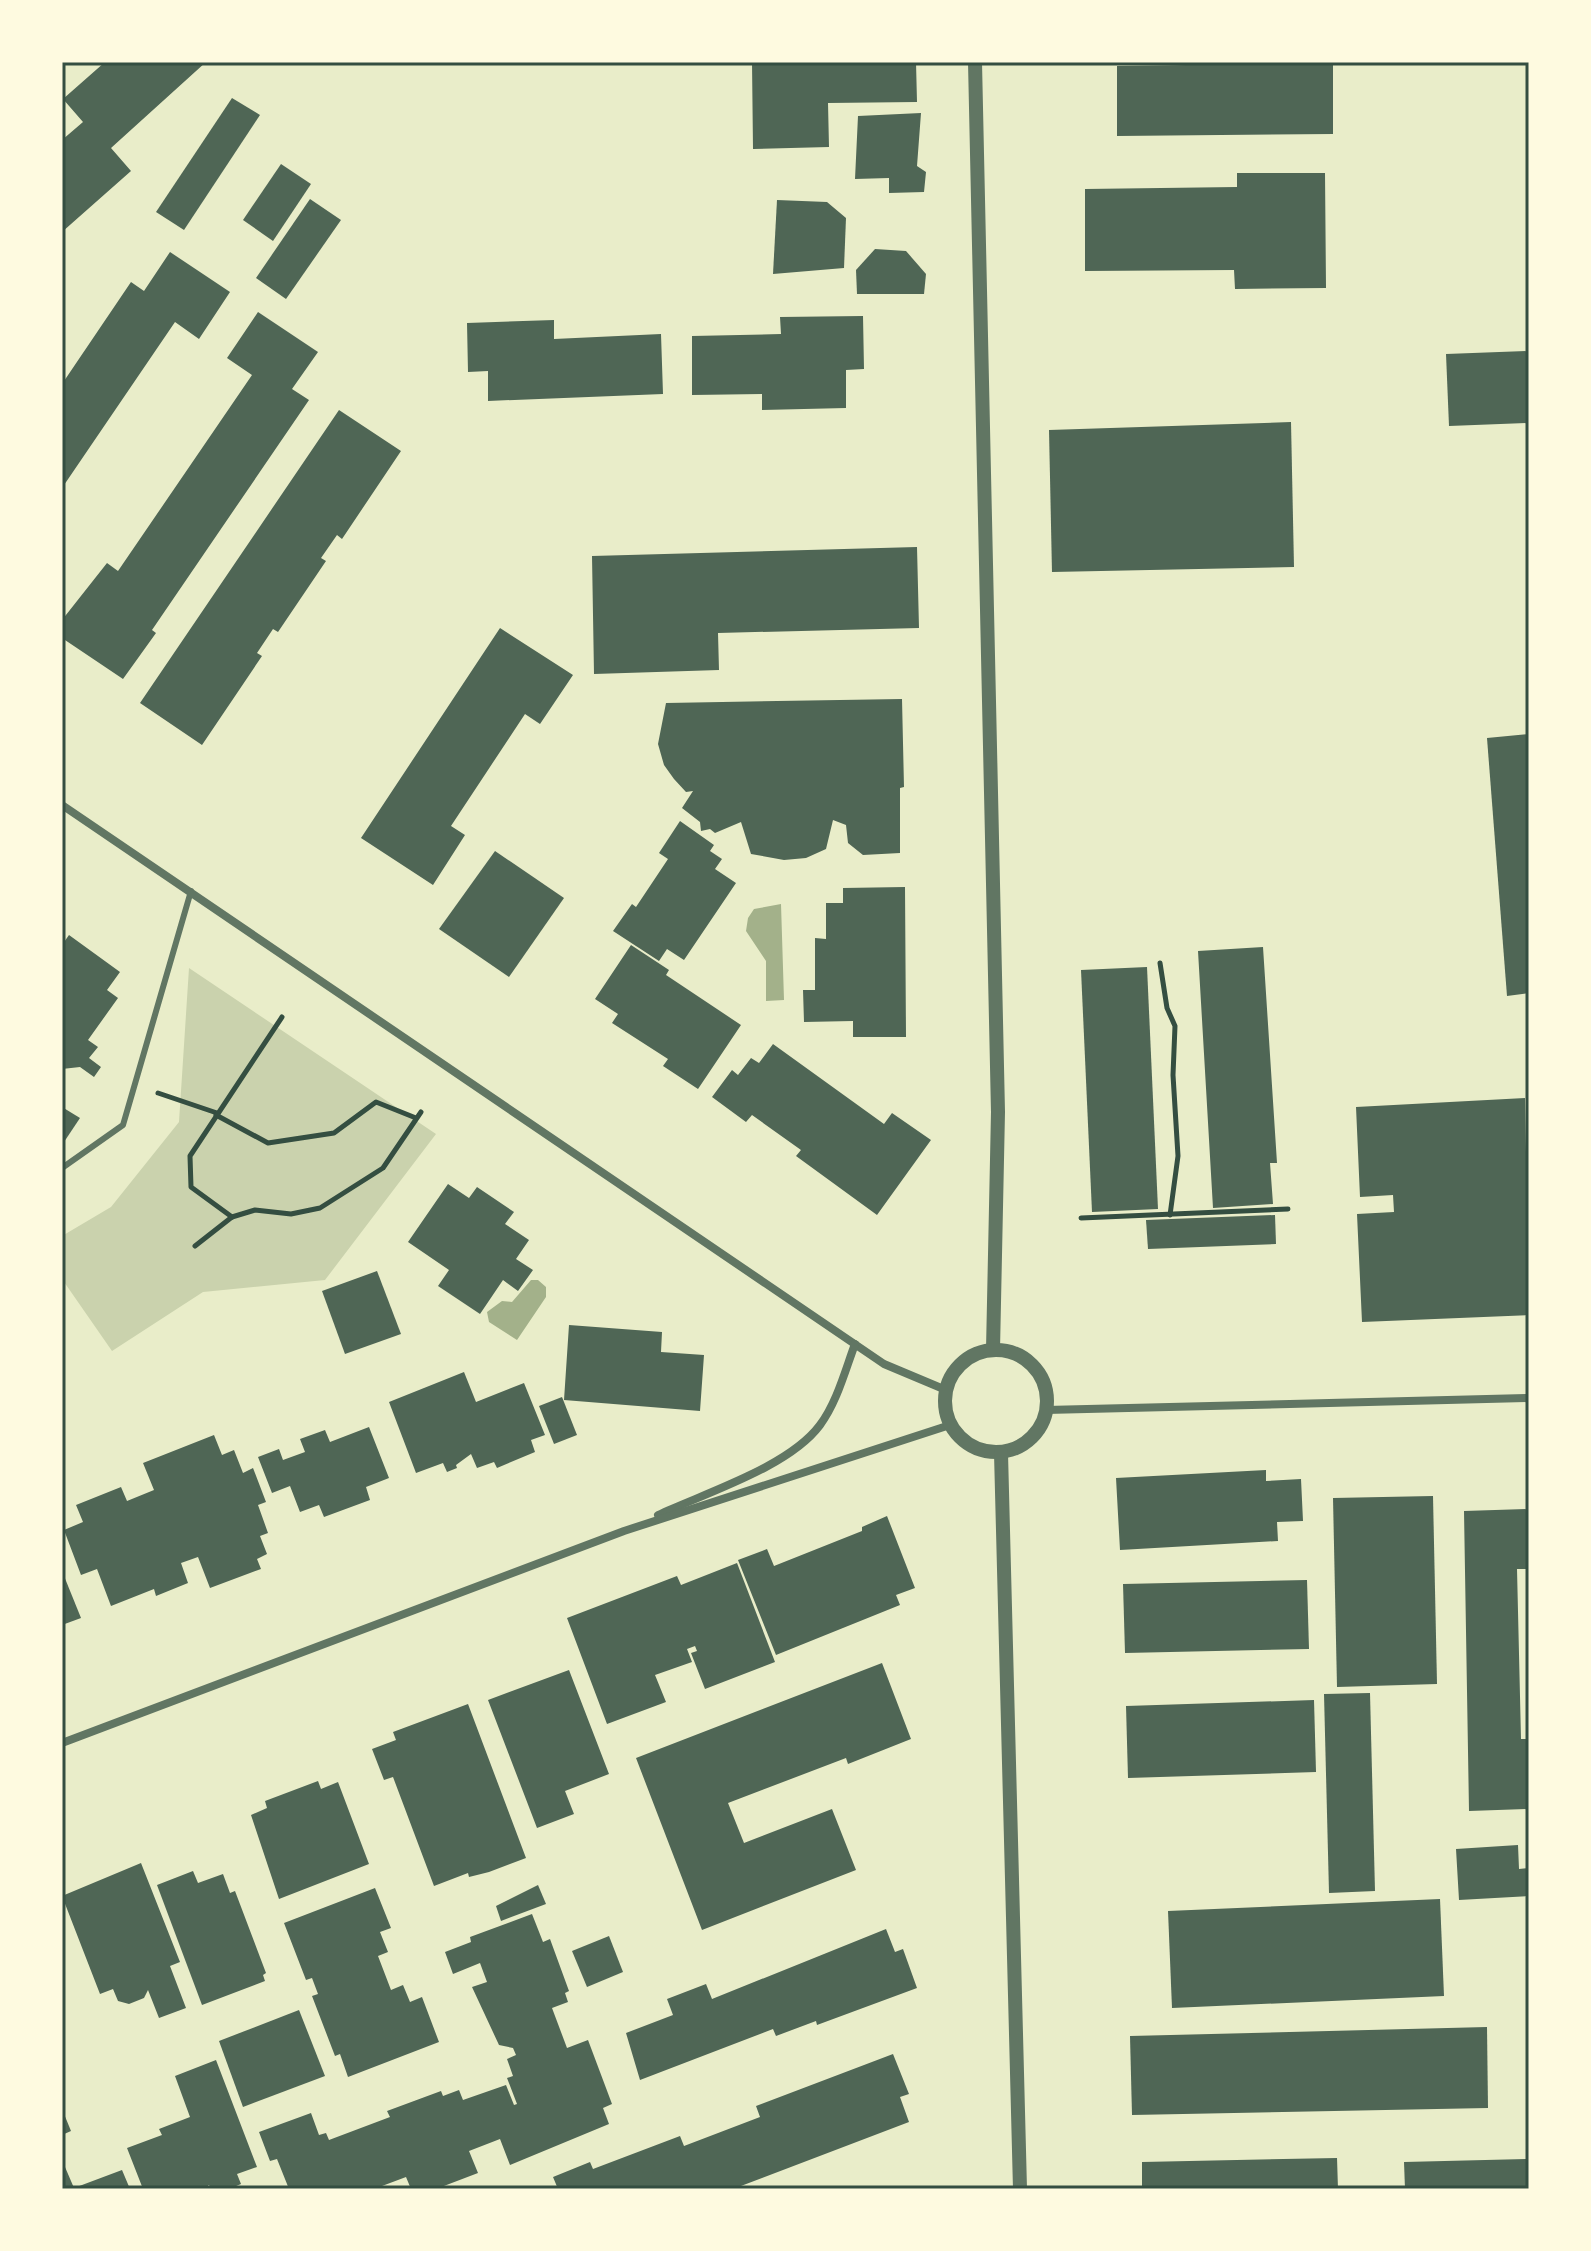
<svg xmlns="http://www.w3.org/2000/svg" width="1591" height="2251" viewBox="0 0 1591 2251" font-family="'Noto Sans',sans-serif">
<rect width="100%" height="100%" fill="#e9edc9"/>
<polygon fill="#cad2ad" points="189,968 436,1134 325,1280 203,1292 112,1351 62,1279 62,1236 111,1207 179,1122"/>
<g fill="#a3b18a">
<polygon points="781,904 784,1000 766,1001 766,961 746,931 748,918 754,909"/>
<polygon points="531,1280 538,1280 546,1287 546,1297 517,1340 489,1322 487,1312 502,1301 512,1302"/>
</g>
<g fill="#4f6655">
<polygon points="105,62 206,62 111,148 131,171 62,232 62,140 83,122 63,99"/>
<polygon points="752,62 916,62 917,102 828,103 829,147 753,149"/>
<polygon points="1333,63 1333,134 1117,136 1117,66"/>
<polygon points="232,98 260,115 184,230 156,212"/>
<polygon points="921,113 917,166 926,172 924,192 889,193 889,178 855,179 858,116"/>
<polygon points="281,164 311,184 273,241 243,220"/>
<polygon points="1237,173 1325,173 1326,288 1235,289 1234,270 1085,271 1085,189 1237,187"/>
<polygon points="310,199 341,220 286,299 256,278"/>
<polygon points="777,200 827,202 846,218 844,268 773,274"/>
<polygon points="875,249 906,251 926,274 924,294 857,294 856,270"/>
<polygon points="170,252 230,292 199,339 175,322 62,488 62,384 131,282 144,291"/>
<polygon points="258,312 318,352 292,389 309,400 152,630 156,633 123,679 62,638 62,620 107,563 118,571 252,375 227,358"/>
<polygon points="863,316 864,369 846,370 846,408 762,410 762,394 692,395 692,336 781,334 780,317"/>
<polygon points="554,320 554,339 661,334 663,394 488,401 488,371 468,372 467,323"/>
<polygon points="1529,351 1529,423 1449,426 1446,354"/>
<polygon points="339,410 401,451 342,539 337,535 321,558 326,561 278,632 273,629 257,653 262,656 202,745 140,703"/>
<polygon points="1291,422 1294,567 1052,572 1049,430"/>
<polygon points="917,547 919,628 718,633 719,670 594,674 592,556"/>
<polygon points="500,628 573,675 540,724 525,714 451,826 465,835 433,885 361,838"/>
<polygon points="902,699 904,787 900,788 900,853 863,855 848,843 846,825 833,820 826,849 806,858 784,860 751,854 741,822 715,833 710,829 701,831 700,822 682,808 693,791 686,792 674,779 664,765 658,744 666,703"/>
<polygon points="1529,734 1529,993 1507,996 1487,738"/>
<polygon points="680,821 714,845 710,851 722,859 715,869 736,883 684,960 667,949 659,961 613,931 632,904 636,907 668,859 659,853"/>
<polygon points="495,851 564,898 509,977 439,929"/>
<polygon points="905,887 906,1037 853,1037 853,1021 804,1022 803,990 815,990 815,938 826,939 826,903 843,903 843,888"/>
<polygon points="69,935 120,972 107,990 118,998 88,1040 98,1047 89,1058 101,1067 94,1077 80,1067 62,1069 62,945"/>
<polygon points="631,945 669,970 666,975 741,1025 698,1089 663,1066 668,1059 612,1023 618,1014 595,999"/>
<polygon points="1263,947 1277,1163 1270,1163 1273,1204 1213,1208 1198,951"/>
<polygon points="1147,967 1158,1209 1092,1212 1081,970"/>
<polygon points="773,1044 884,1124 892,1113 931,1140 877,1215 796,1156 801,1150 752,1115 746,1122 712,1097 732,1070 738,1075 751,1058 759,1063"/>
<polygon points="1525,1098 1529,1315 1362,1322 1357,1214 1394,1212 1393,1195 1360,1197 1356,1107"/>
<polygon points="62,1107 80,1118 62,1145"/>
<polygon points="448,1184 469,1198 477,1187 514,1212 505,1224 529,1240 516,1259 533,1270 518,1291 503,1280 480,1314 438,1286 449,1270 408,1242"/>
<polygon points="1275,1215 1276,1244 1148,1249 1146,1220"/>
<polygon points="377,1271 401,1334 345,1354 322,1291"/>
<polygon points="569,1325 662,1332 661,1352 704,1355 700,1411 564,1400"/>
<polygon points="464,1372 476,1402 524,1383 545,1435 531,1440 535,1452 497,1468 494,1462 477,1468 471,1454 456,1465 457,1468 447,1472 443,1463 416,1473 389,1402"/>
<polygon points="562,1397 577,1435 554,1444 539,1406"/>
<polygon points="369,1427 389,1478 366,1487 370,1500 324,1517 319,1505 300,1512 290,1486 272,1493 258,1457 279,1449 283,1460 305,1452 300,1439 325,1430 330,1442"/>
<polygon points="214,1435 222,1455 234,1450 243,1473 253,1468 266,1502 258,1505 268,1533 260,1536 267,1554 257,1559 261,1569 210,1588 198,1557 181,1563 188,1583 156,1596 154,1589 111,1606 97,1569 81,1575 64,1530 83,1522 76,1505 121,1487 127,1501 154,1490 143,1463"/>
<polygon points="1266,1470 1266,1481 1301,1479 1303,1521 1277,1522 1278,1541 1120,1550 1116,1478"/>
<polygon points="1433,1496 1437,1684 1337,1687 1333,1498"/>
<polygon points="1529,1509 1529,1569 1517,1569 1521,1739 1529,1739 1529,1809 1469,1811 1464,1511"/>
<polygon points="887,1516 915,1588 896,1595 900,1605 776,1655 738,1560 767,1549 774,1566 862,1531 862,1527"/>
<polygon points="737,1563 775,1662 705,1689 691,1653 697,1651 695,1646 687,1649 692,1662 655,1675 666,1702 607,1724 567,1618 677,1576 681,1585"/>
<polygon points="62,1571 81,1618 62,1625"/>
<polygon points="1307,1580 1309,1649 1125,1653 1123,1584"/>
<polygon points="882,1663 911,1739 848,1764 846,1758 728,1803 744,1843 832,1809 856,1870 702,1930 636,1758"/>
<polygon points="569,1670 609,1774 565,1791 574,1814 537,1828 488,1700"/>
<polygon points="1370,1693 1375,1891 1329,1893 1324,1694"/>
<polygon points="1314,1700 1316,1772 1128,1778 1126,1706"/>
<polygon points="468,1704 526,1858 489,1872 469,1877 468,1873 434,1886 393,1777 384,1780 372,1749 396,1740 393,1732"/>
<polygon points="318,1781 321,1789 338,1782 369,1864 279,1899 251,1815 267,1808 265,1801"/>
<polygon points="1518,1845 1519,1869 1529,1868 1529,1896 1459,1900 1456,1849"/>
<polygon points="141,1863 180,1962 170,1966 186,2008 159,2018 148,1990 144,1998 129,2004 118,2001 113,1989 100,1994 62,1896"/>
<polygon points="193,1871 198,1883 223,1874 230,1893 235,1891 266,1973 263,1975 265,1981 202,2005 157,1885"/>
<polygon points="538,1885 546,1904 501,1921 496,1906"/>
<polygon points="375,1888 391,1928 380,1932 388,1952 378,1956 391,1990 403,1985 410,2002 422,1997 439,2042 348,2077 340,2054 335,2056 312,1996 318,1994 312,1978 306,1980 284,1923"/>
<polygon points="1440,1899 1444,1996 1172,2008 1168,1911"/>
<polygon points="532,1914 543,1942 550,1939 569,1991 565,1993 568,2002 552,2008 567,2048 588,2040 612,2104 603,2108 609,2124 510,2165 500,2139 469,2151 478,2173 436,2189 411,2189 406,2177 374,2189 289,2189 277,2159 270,2161 259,2132 311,2113 319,2135 326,2133 329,2140 390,2117 387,2111 441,2091 443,2096 459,2090 463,2100 506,2085 514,2105 517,2104 507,2078 513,2076 507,2059 516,2055 513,2048 499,2045 472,1987 487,1982 480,1963 453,1974 445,1952 471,1942 470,1937"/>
<polygon points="886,1929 895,1952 903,1949 917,1988 817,2025 816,2021 776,2036 773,2029 640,2080 626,2033 673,2015 667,1999 706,1984 712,1999"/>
<polygon points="609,1936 623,1972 587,1987 572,1951"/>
<polygon points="299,2010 325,2076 243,2107 219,2041"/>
<polygon points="1487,2027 1488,2108 1132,2115 1130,2036"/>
<polygon points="893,2054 909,2094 900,2097 909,2122 733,2189 558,2189 553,2177 590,2162 593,2169 680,2136 684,2146 760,2117 756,2106"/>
<polygon points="216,2060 257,2167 237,2174 241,2184 229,2189 211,2189 209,2185 204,2189 143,2189 127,2148 162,2135 159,2129 190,2117 175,2076"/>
<polygon points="62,2109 71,2131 62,2135"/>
<polygon points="1337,2158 1338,2189 1142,2189 1142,2162"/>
<polygon points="1529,2159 1529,2189 1405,2189 1404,2162"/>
<polygon points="62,2160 74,2188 122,2170 130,2189 62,2189"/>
</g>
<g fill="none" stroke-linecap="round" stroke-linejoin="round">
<g stroke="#344e41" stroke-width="5">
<polyline points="1160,963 1167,1008 1175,1026 1173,1075 1178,1156 1170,1215"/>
<polyline points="158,1093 217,1113"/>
<polyline points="216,1115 268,1143 334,1133 376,1102 416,1118"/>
<polyline points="232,1217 191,1187 190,1156 282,1017"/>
<polyline points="1081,1218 1288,1209"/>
<polyline points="195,1246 232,1217 255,1210 291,1214 320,1208 383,1168 421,1112"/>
</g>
<polyline stroke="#617663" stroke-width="6" points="62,1168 123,1125 191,891"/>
<g stroke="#617663" stroke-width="8">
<polyline points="62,805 884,1364 946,1390"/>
<polyline points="1046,1410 1529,1398"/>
<path d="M 658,1515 C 705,1493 789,1467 820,1425 C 837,1402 845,1371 855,1344"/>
<polyline points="62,1743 624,1531 950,1425"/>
</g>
<g stroke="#617663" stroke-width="14">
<polyline points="975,62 998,1112 993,1350"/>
<circle cx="996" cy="1401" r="51"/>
<polyline points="1001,1453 1020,2189"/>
</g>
</g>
<rect width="1591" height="2251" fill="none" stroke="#fefae0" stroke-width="128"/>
<rect x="64" y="64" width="1463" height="2123" fill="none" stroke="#344e41" stroke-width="3"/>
</svg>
